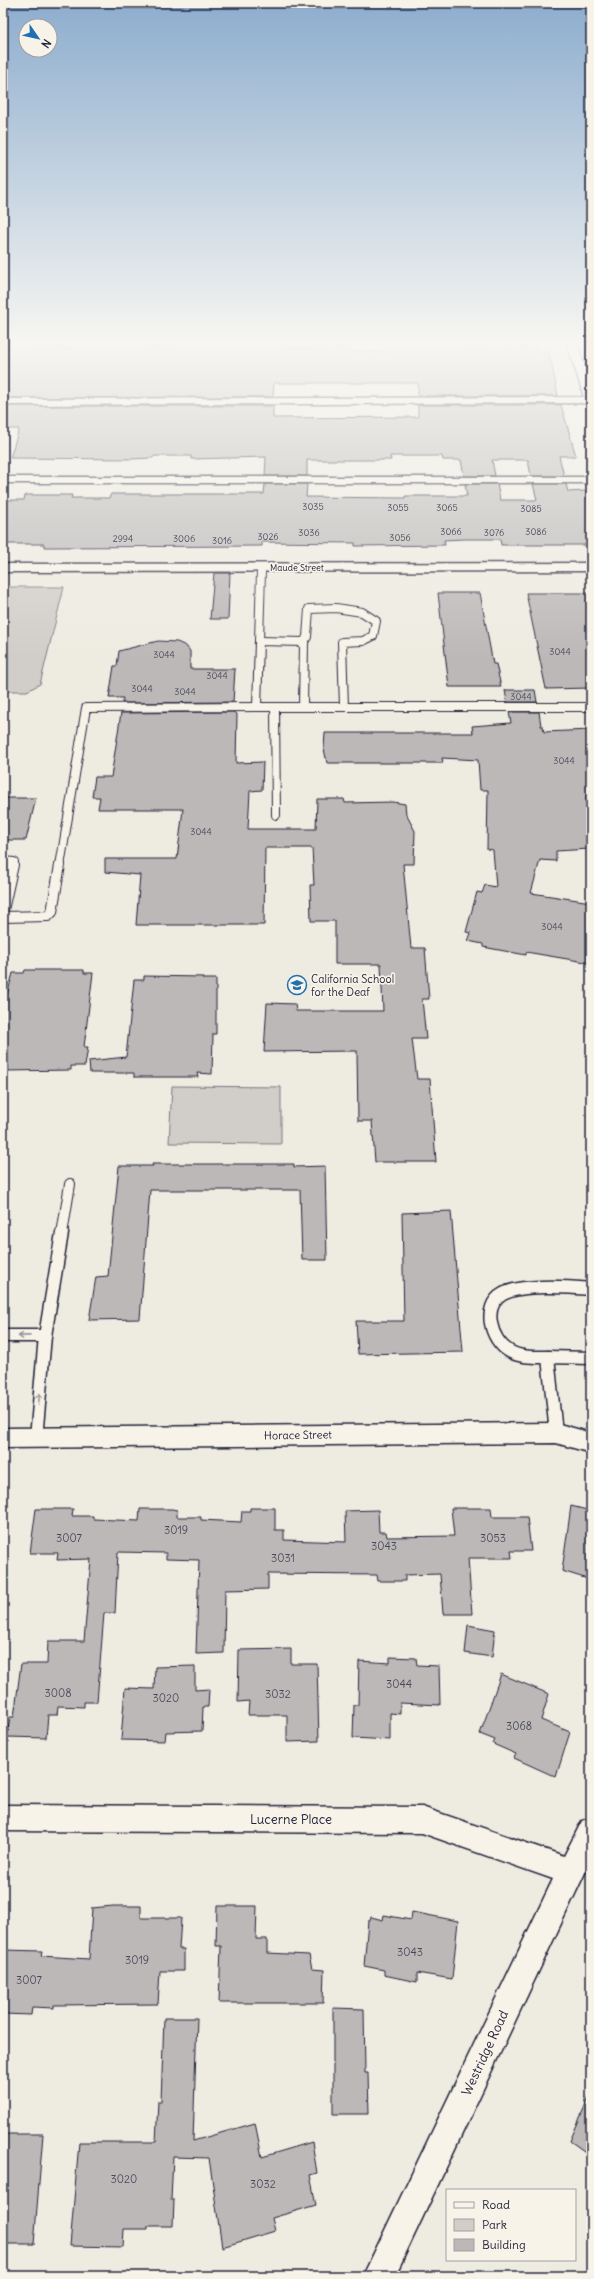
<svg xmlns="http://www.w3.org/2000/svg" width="594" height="2279" viewBox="0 0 594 2279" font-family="Delius,sans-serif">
<rect width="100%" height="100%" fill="#eeebe1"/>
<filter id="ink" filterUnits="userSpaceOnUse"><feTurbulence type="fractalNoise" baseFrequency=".025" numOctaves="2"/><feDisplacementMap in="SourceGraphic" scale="8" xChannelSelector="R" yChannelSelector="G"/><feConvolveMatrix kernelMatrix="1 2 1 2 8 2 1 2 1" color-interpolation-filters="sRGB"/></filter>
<g filter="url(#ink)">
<g fill="#d1cdc9" stroke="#7a7882">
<polygon points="3,587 64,587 40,684 27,691 3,691"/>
<polygon points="172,1086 281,1087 281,1144 169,1143"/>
</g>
<g fill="#bbb8b7" stroke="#22223b">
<polygon points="3,348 352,348 352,352 387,352 388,348 537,348 538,351 549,351 558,396 418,396 418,383 274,383 273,397 3,398"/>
<polygon points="418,405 561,405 576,456 559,456 564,476 531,476 528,460 492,460 495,476 464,476 461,460 443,460 442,456 390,456 391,460 307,460 307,476 265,476 266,457 191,459 191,456 155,456 152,458 131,459 10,458 19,429 3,429 3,406 273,406 273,418 418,417"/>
<polygon points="265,484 307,484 306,497 405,498 405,496 467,496 465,484 497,484 500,500 537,500 533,484 566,484 568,492 585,491 591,513 591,545 501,545 500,539 464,539 444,540 445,545 355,546 355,543 262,542 262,546 48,547 44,547 44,544 3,544 3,500 24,500 25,495 72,495 71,498 109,498 111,494 264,494"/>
<polygon points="214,573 230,573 228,619 210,619"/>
<polygon points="438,593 480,593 493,664 496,664 501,687 449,687"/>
<polygon points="526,593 591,593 591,688 546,689"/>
<polygon points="158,641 177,642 186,646 190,651 190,669 235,669 233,702 122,703 123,698 109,698 114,666 117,666 119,651"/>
<polygon points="505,690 535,690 537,702 507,702"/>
<polygon points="233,712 237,714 236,763 263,762 262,790 250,791 248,829 316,829 317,799 344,799 345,803 393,802 405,804 406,814 415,831 414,864 403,864 411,948 425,948 429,999 422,999 426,1039 412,1039 417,1079 430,1079 436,1162 375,1162 372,1121 358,1121 357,1051 264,1052 267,1003 295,1004 296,1011 383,1011 381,964 335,964 335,921 311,921 310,885 314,885 312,848 265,848 264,925 136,925 140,875 105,872 105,859 177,859 183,809 98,809 100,797 92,797 95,777 111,777 121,713"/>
<polygon points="509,712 539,712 541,726 543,726 544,732 591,730 591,795 586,796 590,849 556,851 556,861 540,860 531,893 591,902 591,963 526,952 526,955 483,947 483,944 468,941 471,933 466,932 477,892 482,893 485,885 496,887 493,850 487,849 488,790 480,790 478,760 442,758 443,763 327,763 324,749 325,733 473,733 472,726 511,723"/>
<polygon points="3,798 36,798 26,840 3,840"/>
<polygon points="25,970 84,970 84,973 93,973 84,1047 88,1047 85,1066 71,1066 71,1070 7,1071 8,1066 3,1066 3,1010 13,973 24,973"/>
<polygon points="144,976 203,977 203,979 216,979 216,1034 213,1034 212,1074 197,1073 198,1077 134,1077 134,1073 90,1073 89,1061 126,1057 134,980 144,980"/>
<polygon points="152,1164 294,1164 294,1167 325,1166 327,1260 302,1260 300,1190 150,1190 140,1319 89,1320 96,1277 108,1276 119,1166 153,1166"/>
<polygon points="451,1211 463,1352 358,1354 356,1321 404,1321 402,1213"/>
<polygon points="571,1506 591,1511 591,1580 562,1571"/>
<polygon points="250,1508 275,1508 275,1530 284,1530 284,1540 346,1542 345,1511 378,1510 379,1532 386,1532 387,1537 454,1536 451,1508 491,1508 492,1517 527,1517 531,1551 511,1551 512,1558 468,1558 472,1614 443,1614 440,1574 405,1575 405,1581 378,1581 377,1575 268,1574 268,1589 225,1590 224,1653 196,1654 199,1560 166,1559 166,1553 118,1552 115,1613 104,1613 97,1702 84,1702 84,1707 58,1706 57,1715 48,1715 46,1738 7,1737 10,1717 14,1717 21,1664 47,1664 48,1641 84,1641 91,1559 57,1560 58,1553 30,1553 36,1509 73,1509 72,1516 93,1516 93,1519 139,1521 140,1509 172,1509 177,1510 177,1517 201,1517 201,1520 241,1522 242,1511 250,1511"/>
<polygon points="468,1625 495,1630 492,1657 465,1653"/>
<polygon points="291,1649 291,1664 317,1664 319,1741 287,1742 287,1715 248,1715 249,1701 238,1702 239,1650"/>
<polygon points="390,1657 416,1658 417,1665 439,1666 440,1705 400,1703 400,1714 390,1713 390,1740 353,1738 354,1705 358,1705 359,1661 390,1663"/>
<polygon points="195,1666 195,1690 209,1689 208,1707 203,1707 202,1731 166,1732 165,1741 121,1740 125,1688 154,1689 155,1667"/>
<polygon points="501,1674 549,1694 541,1720 570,1732 556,1777 514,1758 516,1754 493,1744 495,1740 480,1734"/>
<polygon points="113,1906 141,1906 141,1918 181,1918 179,1949 184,1949 184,1971 160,1971 158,2004 54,2005 54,2008 32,2007 31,2015 3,2014 3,1950 42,1951 41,1956 89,1959 92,1908"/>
<polygon points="217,1906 257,1906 256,1939 267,1939 267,1953 309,1955 312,1969 324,1970 323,2003 219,2003 221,1946 216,1946"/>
<polygon points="412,1912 458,1921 452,1979 417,1973 417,1982 384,1975 384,1970 364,1966 368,1921 370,1921 371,1917 383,1920 384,1915 411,1920"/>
<polygon points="333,2008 364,2009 365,2073 368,2073 369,2114 333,2114"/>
<polygon points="164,2018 197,2018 193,2141 255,2123 262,2157 312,2142 317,2173 310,2175 316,2205 272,2218 275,2231 222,2247 209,2158 173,2157 171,2200 174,2200 173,2226 148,2226 148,2229 124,2229 123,2247 70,2246 79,2142 156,2142 158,2101 161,2101"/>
<polygon points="591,2092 591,2156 570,2141"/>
<polygon points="3,2134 43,2134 34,2244 3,2244"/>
</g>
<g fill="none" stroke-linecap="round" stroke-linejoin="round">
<defs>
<polyline id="service-far3" points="261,573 261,567"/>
<g id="service-far2">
<polygon points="336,608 362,612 376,621 373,636 363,641 342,642 344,707 257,707 259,641 304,642 307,637 309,609"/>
<polyline points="259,641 261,572"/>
<polyline points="275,707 276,815"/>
<polyline points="303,707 304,642"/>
<polyline points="344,707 591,707"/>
<polyline points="3,861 14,862 13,866"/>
<polyline points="60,866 86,708 257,707"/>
</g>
<g id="service-far1">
<polyline points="3,910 13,865"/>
<polyline points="3,917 48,916 52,912 60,865"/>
<polyline points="62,1234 70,1184"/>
</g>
<g id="service">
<polyline points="3,1336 45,1336"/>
<polyline points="548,1357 591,1358"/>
<path d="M 556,1433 L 548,1357 C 535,1357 520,1358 509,1351 C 491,1341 481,1306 503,1294 C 521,1284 569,1287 591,1289"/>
<polyline points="36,1438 45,1336 62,1233"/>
</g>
<g id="minor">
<polygon points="566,340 576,340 591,386 591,405 586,403 3,405 3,399 584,397"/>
<rect x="3" y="477" width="588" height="6"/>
<polygon points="556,1423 591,1433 591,1453 556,1443 3,1448 3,1428"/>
<polygon points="3,1805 422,1807 564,1856 582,1821 591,1817 591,1860 395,2276 363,2276 553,1879 422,1833 3,1831"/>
</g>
<polygon id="tertiary" points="591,563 591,571 3,572 3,564"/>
</defs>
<use href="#service-far3" stroke="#22223b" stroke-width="8"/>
<use href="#service-far2" stroke="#22223b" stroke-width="10"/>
<use href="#service-far1" stroke="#22223b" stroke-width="12"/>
<use href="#service" stroke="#22223b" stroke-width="15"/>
<use href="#minor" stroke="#22223b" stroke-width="3"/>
<use href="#tertiary" stroke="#22223b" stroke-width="3"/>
<use href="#service-far3" stroke="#f7f3e8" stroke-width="6"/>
<use href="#service-far2" stroke="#f7f3e8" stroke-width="8"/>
<use href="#service-far1" stroke="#f7f3e8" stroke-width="10"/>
<use href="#service" stroke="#f7f3e8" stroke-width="12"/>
<use href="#minor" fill="#f7f3e8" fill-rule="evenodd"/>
<use href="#tertiary" fill="#f7f3e8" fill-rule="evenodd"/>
</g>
<defs><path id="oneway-shaft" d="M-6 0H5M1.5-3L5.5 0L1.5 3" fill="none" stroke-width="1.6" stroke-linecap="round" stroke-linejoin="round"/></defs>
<g stroke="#97959a">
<use href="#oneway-shaft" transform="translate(24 1336) rotate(179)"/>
<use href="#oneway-shaft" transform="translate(39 1399) rotate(-84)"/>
</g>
</g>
<linearGradient id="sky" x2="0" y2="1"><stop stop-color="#8dadce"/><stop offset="0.52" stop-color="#f7f6f2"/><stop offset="1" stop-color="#f7f6f2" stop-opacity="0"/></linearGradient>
<rect width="594" height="659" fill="url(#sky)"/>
<defs>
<symbol id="school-ring" viewBox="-11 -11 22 22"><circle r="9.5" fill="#f7f3e8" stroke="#1f6fb2" stroke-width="1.5"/><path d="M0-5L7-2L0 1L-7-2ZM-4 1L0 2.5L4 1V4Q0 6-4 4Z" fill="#1f6fb2"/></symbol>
</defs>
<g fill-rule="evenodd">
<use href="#school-ring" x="286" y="974" width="22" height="22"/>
</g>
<g text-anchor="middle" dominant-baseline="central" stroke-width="3.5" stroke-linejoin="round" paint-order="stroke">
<g font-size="9" fill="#48485a">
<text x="313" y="506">3035</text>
<text x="398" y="507">3055</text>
<text x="447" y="507">3065</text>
<text x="531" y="508">3085</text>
<text x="451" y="531">3066</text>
<text x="536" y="531">3086</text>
<text x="309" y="532">3036</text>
<text x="494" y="532">3076</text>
<text x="268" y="536">3026</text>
<text x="400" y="537">3056</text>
<text x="123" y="538">2994</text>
<text x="184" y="538">3006</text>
<text x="222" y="540">3016</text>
<text x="560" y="651">3044</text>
<text x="164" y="654">3044</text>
<text x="217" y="675">3044</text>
<text x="142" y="688">3044</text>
<text x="185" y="691">3044</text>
<text x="521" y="696">3044</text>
<text x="564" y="760">3044</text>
<text x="201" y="831">3044</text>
<text x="552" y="926">3044</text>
</g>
<g font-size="9" fill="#22223b" stroke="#f7f3e8">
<text x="297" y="567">Maude Street</text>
</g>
<g font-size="11" fill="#22223b" stroke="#f7f3e8" text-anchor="start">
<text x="311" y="979">California School<tspan x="311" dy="13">for the Deaf</tspan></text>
</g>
<g font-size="11" fill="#22223b" stroke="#f7f3e8">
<text transform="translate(298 1435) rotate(-1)">Horace Street</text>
</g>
<g font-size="11" fill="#48485a">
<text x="176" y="1530">3019</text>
<text x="69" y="1538">3007</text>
<text x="493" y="1538">3053</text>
<text x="384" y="1546">3043</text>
<text x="283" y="1558">3031</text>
<text x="399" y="1684">3044</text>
<text x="58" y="1693">3008</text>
<text x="278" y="1694">3032</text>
<text x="166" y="1698">3020</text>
<text x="519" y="1726">3068</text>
<text x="410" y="1952">3043</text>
<text x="137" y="1960">3019</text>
<text x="29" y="1980">3007</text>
<text x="124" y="2179">3020</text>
<text x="263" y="2184">3032</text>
</g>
<g font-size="13" fill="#22223b" stroke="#f7f3e8">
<text x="291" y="1819">Lucerne Place</text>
<text transform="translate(485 2053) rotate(-65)">Westridge Road</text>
</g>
</g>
<rect width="594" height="2279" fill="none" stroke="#f7f3e8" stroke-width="16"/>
<rect x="8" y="8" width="578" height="2263" fill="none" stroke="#22223b" stroke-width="1.5" filter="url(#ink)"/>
<rect x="446" y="2189" width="130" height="72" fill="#f7f3e8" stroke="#a29fa3"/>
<rect x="454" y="2202" width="20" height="6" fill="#f7f3e8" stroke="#a29fa3"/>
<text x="482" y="2209" font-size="12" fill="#22223b">Road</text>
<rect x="454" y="2219" width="20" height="12" fill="#d1cdc9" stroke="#a29fa3"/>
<text x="482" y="2229" font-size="12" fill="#22223b">Park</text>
<rect x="454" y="2239" width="20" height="12" fill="#bbb8b7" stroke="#a29fa3"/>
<text x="482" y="2249" font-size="12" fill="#22223b">Building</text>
<g transform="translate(38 38) rotate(124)"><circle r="19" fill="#f7f3e8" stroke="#a29fa3"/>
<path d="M0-3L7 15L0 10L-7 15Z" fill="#1f6fb2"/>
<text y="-6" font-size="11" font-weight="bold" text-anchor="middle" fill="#22223b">N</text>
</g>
</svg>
